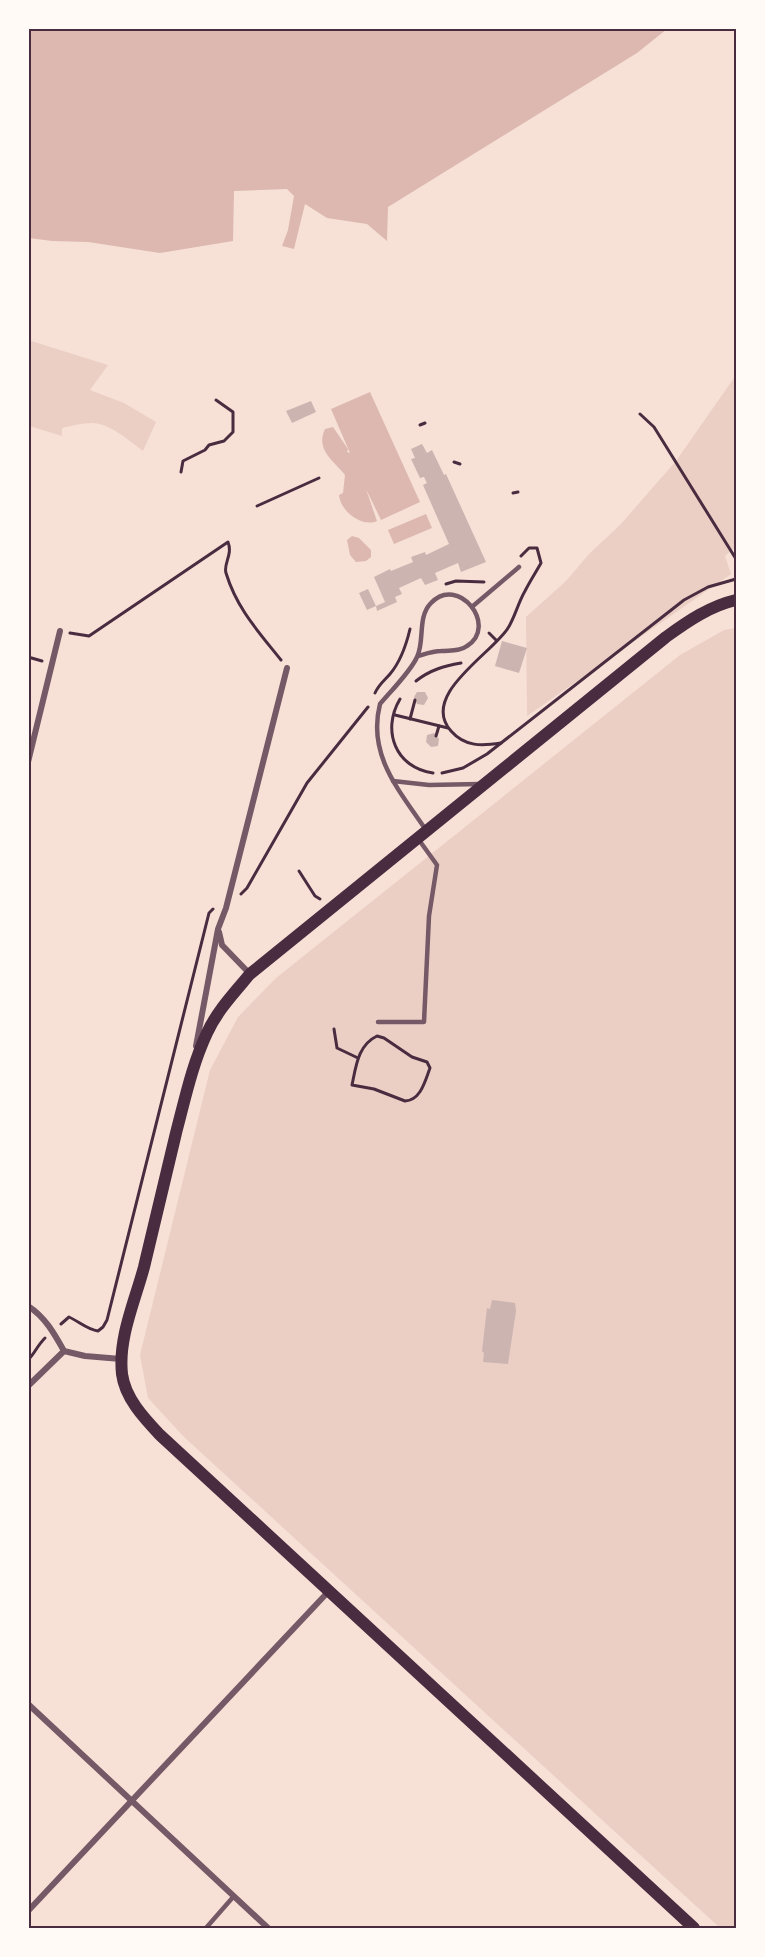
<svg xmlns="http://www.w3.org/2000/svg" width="765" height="1957" viewBox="0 0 765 1957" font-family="Overpass,sans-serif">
<rect width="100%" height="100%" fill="#f7e1d7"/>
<g fill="#ebcfc5">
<path d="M 28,340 L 108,365 L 90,390 L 124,403 L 156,422 L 143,451 C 128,440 110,423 91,423 C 82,423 71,426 62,428 L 62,436 L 29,426 Z"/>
<polygon points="736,375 736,547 725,556 731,574 527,716 526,617 566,581 590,553 620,525 676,461"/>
<polygon points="736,628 736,1108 734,1169 736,1177 736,1928 720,1928 184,1437 148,1398 140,1355 210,1070 238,1017 276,978 680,655 724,630"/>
</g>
<g fill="#dcb8b0">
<polygon points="29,28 667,28 667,29 637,53 388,207 387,241 367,224 327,218 305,204 294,249 282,246 288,230 294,196 287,189 234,191 233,241 160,253 88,242 52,241 29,238"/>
<path d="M 370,392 L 420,502 L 381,520 L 366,489 L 377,521 C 361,528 340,510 339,495 L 343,493 L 345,475 C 334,461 315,450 325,429 L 333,427 L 348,449 L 347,452 L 350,453 L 331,409 Z"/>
<polygon points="426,514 432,528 394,544 388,530"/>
<polygon points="352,536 359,538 371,550 371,557 366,561 356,562 350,555 347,540"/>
</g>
<g fill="#ccb4b1">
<polygon points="311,401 316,412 292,423 286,411"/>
<polygon points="422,444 427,453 432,450 444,475 446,474 486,562 461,572 458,563 435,573 438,580 425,585 421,578 399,588 402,594 395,597 397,602 377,611 376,606 385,602 374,577 390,569 391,571 413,562 411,557 425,552 426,555 449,544 423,485 427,483 424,477 420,478 411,459 415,458 411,449"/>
<polygon points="368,589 376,606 367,610 359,593"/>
<polygon points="502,641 527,648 519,673 495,666"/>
<polygon points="417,692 425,692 428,698 424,705 417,704 414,697"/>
<polygon points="434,733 439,739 438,746 431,747 426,742 427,735"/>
<polygon points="492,1300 515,1303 516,1311 508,1364 483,1362 484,1353 482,1351 487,1308 490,1309"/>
</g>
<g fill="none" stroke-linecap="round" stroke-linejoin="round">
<g stroke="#4a2c40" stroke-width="3">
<polyline points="640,414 654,427 736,559"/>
<polyline points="420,425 425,423"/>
<polyline points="454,462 460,464"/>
<polyline points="181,472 183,461 205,450 209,445 224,441 233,432 233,412 216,400"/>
<polyline points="513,493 518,492"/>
<polyline points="257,506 319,478"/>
<polyline points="446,584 456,581 484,582"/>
<path d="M 70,633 L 89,636 L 228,542 C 233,555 223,564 226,573 C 237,609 258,631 281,660"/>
<polyline points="489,633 496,640"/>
<polyline points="28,657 42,661"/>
<path d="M 416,681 C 430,670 444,666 461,663"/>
<path d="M 375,693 C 379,684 384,681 390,674 C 401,661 406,646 410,629"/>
<path d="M 400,699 C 381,731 396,768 433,773"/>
<polyline points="395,715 448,728"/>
<polyline points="410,719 415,700"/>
<polyline points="436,736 439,726"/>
<path d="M 501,743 C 482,746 465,747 451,731 C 419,695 493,653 508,628 C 515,617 518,603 525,591 C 530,581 536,572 541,563 L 537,548 L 529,548 L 521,556"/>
<polyline points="442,773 463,768 487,754 684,600 708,587 736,579"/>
<polyline points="299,871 315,896 320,899"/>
<polyline points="241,894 247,888 307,783 368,707"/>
<polyline points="334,1029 337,1048 358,1058"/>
<path d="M 377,1036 L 384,1038 L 412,1057 L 427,1062 L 430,1068 C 425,1081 421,1100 405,1101 L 374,1089 L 352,1085 C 356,1066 358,1045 377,1036 Z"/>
<path d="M 61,1324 L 69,1317 C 78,1321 88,1330 98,1331 L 103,1327 L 107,1320 L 209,913 L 213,909"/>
<path d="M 28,1360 C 35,1353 37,1346 45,1338"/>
</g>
<g stroke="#755966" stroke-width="4.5">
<polyline points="473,606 519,567"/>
<path d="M 418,656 C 425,654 433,651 441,651 C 450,650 459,652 467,646 C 499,626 458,574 431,603 C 417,617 425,641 417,657 C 411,671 391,691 380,704 C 367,755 399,790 426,830"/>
<polyline points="393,781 429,785 480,784"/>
<polyline points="378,1022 424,1022 429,916 437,865 419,840"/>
<polyline points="206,1928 234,1896"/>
</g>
<g stroke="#755966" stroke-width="6">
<polyline points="28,762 60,631"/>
<polyline points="219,932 222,945 250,974"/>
<polyline points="196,1046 218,929 226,908 287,668"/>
<path d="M 28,1306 C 45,1317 54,1333 64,1351 L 85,1356 L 121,1359"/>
<polyline points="28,1386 64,1351"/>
<polyline points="28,1704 268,1928"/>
<polyline points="28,1911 328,1592"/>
</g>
<path stroke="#4a2c40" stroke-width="12" d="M 694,1928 L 160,1435 C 144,1418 125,1398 122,1374 C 118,1338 135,1301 144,1267 C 155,1222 165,1178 176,1133 C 185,1099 192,1065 207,1033 C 217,1011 234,993 250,974 L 666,637 C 688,621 710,606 736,600"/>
</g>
<rect width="765" height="1957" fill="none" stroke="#fffaf5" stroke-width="60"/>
<rect x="30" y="30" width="705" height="1897" fill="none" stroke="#4a2c40" stroke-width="2"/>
</svg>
